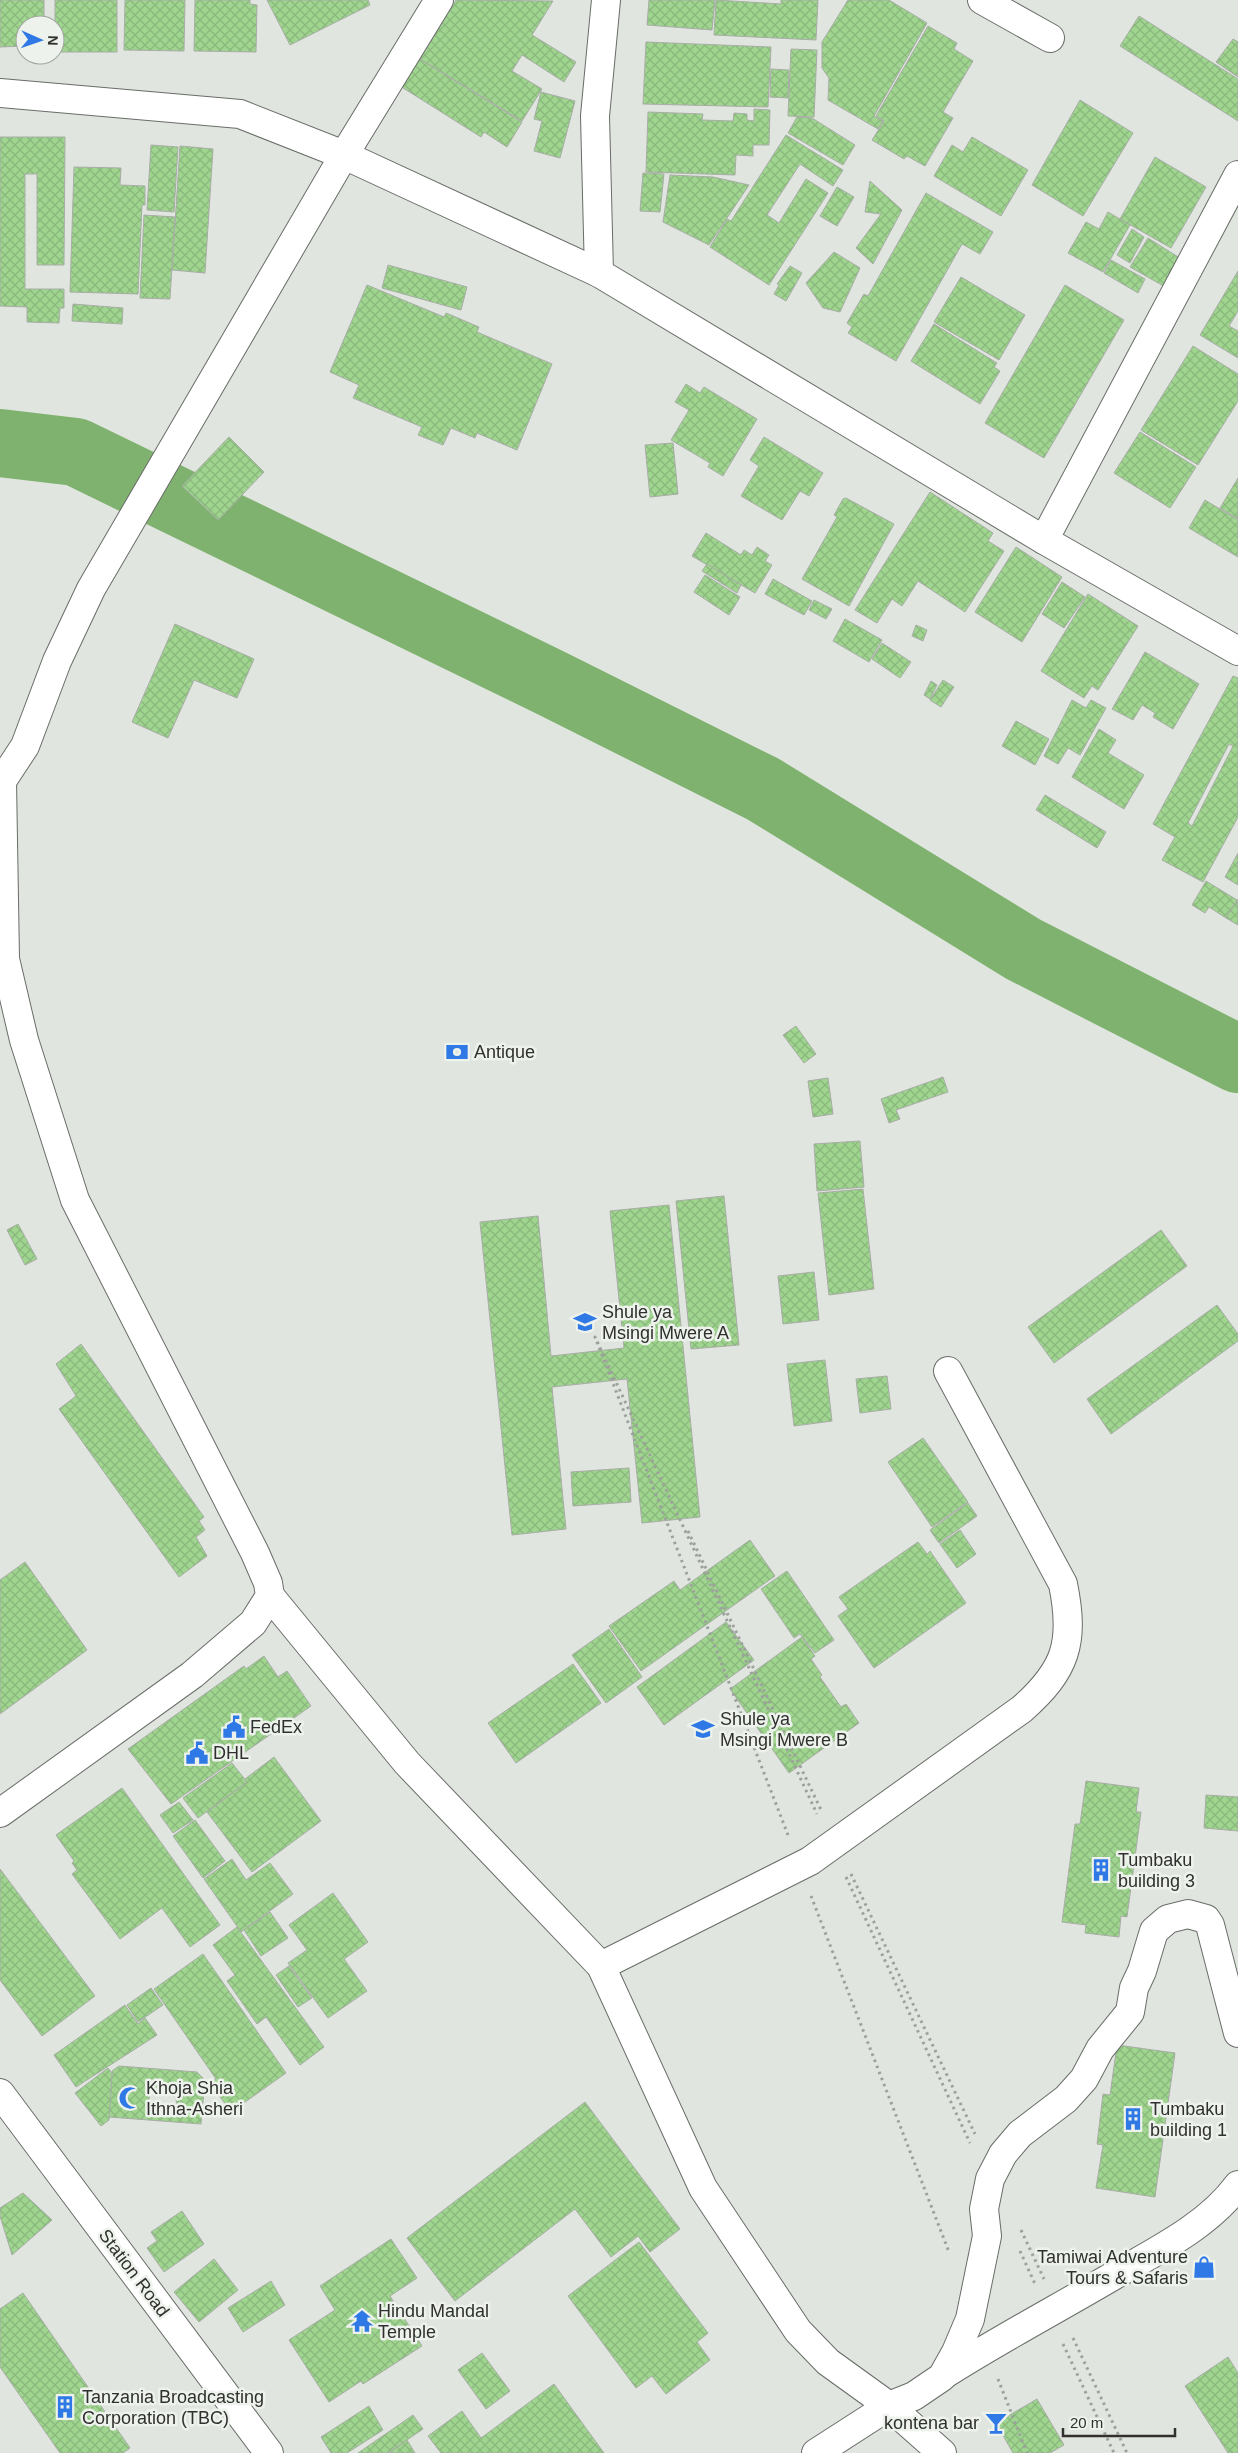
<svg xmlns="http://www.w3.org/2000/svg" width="1238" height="2453" viewBox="0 0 1238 2453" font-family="Arial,sans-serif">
<defs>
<pattern id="building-cross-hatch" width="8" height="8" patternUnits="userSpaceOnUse" patternTransform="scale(1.25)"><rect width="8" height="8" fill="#9fd58f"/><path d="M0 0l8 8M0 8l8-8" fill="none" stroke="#89b77c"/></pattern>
</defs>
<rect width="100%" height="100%" fill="#e0e5df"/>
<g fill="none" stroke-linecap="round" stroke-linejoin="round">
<polyline stroke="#7fb26f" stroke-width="68" points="0,443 76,452 549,682 763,789 1023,949 1238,1059"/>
</g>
<g fill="url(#building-cross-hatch)" stroke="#a8ada6" fill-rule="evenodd">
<polygon points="0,0 44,0 44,25 25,25 25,46 0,47"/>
<rect x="55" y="0" width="62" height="52"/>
<polygon points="125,0 185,0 184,51 124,50"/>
<polygon points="195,0 250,0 250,4 257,5 256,52 194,51"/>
<polygon points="267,0 368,0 370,5 290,45"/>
<polygon points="456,0 553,1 532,35 576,62 564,82 522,55 512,71 542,89 522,121 420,59"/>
<polygon points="649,0 715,0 712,30 647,25"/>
<polygon points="716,0 781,4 781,0 818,0 816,40 714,35"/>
<polygon points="848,0 889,0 927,23 874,116 883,121 878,129 828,100 829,78 822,68 822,42"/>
<polygon points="1139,16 1238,79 1238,121 1120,46"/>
<polygon points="928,26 957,43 954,49 973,61 943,112 953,118 925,166 907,156 904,159 872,140 884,121 876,116"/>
<polygon points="1233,39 1238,42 1238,77 1216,62"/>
<polygon points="646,42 771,47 768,107 643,104"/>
<polygon points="791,49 817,50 814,117 788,116"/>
<polygon points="418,58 522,122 507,147 484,132 481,137 400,86"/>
<polygon points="771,69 789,70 788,98 770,97"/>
<polygon points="541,92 575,101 560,158 534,151 542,121 534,119"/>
<polygon points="1080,100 1133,133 1083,216 1032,185"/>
<polygon points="754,109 770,110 769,145 753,145 753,156 736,155 735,175 646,172 648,112 703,114 702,120 733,121 734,113 747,114 747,120 754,121"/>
<polygon points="797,117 812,118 855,145 843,165 788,133"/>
<polygon points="786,135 843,170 833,186 800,164 767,215 779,223 806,179 828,193 769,285 710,247 727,219 731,221"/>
<polygon points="0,137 65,137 64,265 37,265 37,174 25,174 25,289 64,289 64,308 60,308 59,323 27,322 27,307 0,306"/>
<polygon points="972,137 1028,170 1001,216 934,176 952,145 963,152"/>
<polygon points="151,145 178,147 174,212 147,210"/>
<polygon points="180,146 213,149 205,273 172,270"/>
<polygon points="1155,157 1206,187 1171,248 1120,219"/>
<polygon points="74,167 121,168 120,185 145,186 145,205 142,205 138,294 70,292"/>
<polygon points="643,173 664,174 660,212 640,211"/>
<polygon points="670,175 713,177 749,185 709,245 663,222"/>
<polygon points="870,181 902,210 873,264 856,248 881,214 865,212"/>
<polygon points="837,187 854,197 837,226 820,216"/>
<polygon points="926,193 993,232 980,254 962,244 896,361 848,333 852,327 847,323 864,294 868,296"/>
<polygon points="1108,212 1130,225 1103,272 1068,253 1086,222 1099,229"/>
<polygon points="144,215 175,217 170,299 140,298"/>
<polygon points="1132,229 1144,237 1130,263 1117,255"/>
<polygon points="1148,238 1183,260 1167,288 1130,267"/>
<polygon points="834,252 860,268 840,312 823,308 806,283"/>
<polygon points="1111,260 1145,279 1138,293 1104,273"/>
<polygon points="388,265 467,287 461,310 382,288"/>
<polygon points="790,266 802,273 786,301 774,294 779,285 777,284"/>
<polygon points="1238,271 1238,311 1229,326 1238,331 1238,358 1200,335"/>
<polygon points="961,277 1025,315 999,360 934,322"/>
<polygon points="367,285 444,317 446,313 479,327 477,332 552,364 517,450 477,433 475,438 451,428 443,445 418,435 422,427 353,398 359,385 330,372"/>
<polygon points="1065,285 1124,320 1044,458 985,423"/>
<polygon points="73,304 123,308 122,324 72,321"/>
<polygon points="934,324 997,363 994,367 1000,371 980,404 911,361"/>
<polygon points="1193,346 1238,374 1238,401 1198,465 1141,430"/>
<polygon points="686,384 700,393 704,387 757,419 723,476 708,467 710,463 671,440 689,410 675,402"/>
<polygon points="1140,432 1196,467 1170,508 1114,473"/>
<polygon points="229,437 264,472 218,520 182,486"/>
<polygon points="764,437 823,473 809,496 800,491 782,520 741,496 759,466 750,460"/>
<polygon points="673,443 678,494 650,497 645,445"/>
<polygon points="1238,478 1238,519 1220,508"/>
<polygon points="930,492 993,533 988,541 1004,551 965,612 918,581 902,606 892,599 877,623 855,610"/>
<polygon points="846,498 894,524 849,606 802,579 837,517 834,515 843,499"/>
<polygon points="1205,500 1238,520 1238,557 1189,528"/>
<polygon points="706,533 741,555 744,550 752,555 757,547 769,555 765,561 772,565 755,593 692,556"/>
<polygon points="1016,547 1062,577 1022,642 975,612"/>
<polygon points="707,564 741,585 737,593 702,571"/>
<polygon points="705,575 740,597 729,615 694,592"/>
<polygon points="773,579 812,601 804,615 765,594"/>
<polygon points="1062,582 1085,597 1064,628 1042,614"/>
<polygon points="1088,594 1138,626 1098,690 1092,686 1084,698 1041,671"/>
<polygon points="814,600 832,609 826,619 809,610"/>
<polygon points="845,619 882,640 869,662 833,641"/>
<polygon points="175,624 254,659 237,698 194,680 168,738 132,722"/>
<polygon points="916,625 927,630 923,641 912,636"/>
<polygon points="882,643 911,662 900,678 872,659"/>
<polygon points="1145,652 1199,684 1173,729 1153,717 1155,713 1142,705 1133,720 1112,709"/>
<path d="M 1233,676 L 1238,678 L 1238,817 L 1203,882 L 1162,860 L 1175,837 L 1153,824 ZM 1229,744 L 1233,746 L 1192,826 L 1188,823 Z"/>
<polygon points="943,680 954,687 941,707 930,700"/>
<polygon points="931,681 937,685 930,699 924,695"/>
<polygon points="1072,700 1086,708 1091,700 1106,708 1080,755 1068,748 1058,764 1044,756"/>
<polygon points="1016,721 1049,739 1035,765 1002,746"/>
<polygon points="1099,729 1116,740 1108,753 1144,775 1124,809 1072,777"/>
<polygon points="1045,795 1106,832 1097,848 1036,810"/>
<polygon points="1238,853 1238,885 1225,877"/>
<polygon points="1206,881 1237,900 1226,918 1209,907 1205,913 1192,905"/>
<polygon points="1238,899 1238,925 1226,918"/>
<polygon points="796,1026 816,1054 804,1063 783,1035"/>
<polygon points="943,1077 948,1092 896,1110 900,1119 889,1123 881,1099"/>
<polygon points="828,1078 833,1114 813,1117 808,1081"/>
<polygon points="860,1141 864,1187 817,1191 814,1144"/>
<polygon points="863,1189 874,1289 829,1295 818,1193"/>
<polygon points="724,1196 739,1345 691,1349 676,1201"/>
<polygon points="669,1205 700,1517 642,1523 627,1379 552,1387 566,1529 512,1535 480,1222 538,1216 551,1356 624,1348 610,1211"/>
<polygon points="18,1224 37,1259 25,1265 7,1230"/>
<polygon points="1161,1230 1187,1266 1054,1363 1028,1327"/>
<polygon points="814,1272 819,1320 783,1324 778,1276"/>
<polygon points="1217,1305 1238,1334 1238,1341 1111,1434 1087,1399"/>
<polygon points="81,1344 204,1517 199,1521 205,1530 196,1537 207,1556 179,1577 59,1409 76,1396 56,1364"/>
<polygon points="825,1360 832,1421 794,1426 787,1364"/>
<polygon points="887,1376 891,1409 860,1413 856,1379"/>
<polygon points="923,1438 968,1502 932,1527 888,1462"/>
<polygon points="629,1468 631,1502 573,1506 571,1472"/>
<polygon points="968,1503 977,1516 939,1543 930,1530"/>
<polygon points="960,1530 976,1554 957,1568 940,1544"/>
<polygon points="750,1540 775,1576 641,1671 609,1626 674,1581 680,1590"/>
<polygon points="918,1542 927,1554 930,1551 966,1603 874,1668 838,1616 848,1609 839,1597"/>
<polygon points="25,1562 87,1650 0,1714 0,1580"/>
<polygon points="787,1571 834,1640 815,1653 800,1634 794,1638 761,1589"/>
<polygon points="726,1622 754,1660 664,1725 637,1687"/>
<polygon points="609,1629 642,1677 606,1703 572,1655"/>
<polygon points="802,1637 815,1656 811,1659 822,1675 820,1677 841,1707 846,1704 859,1723 789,1773 730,1689"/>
<polygon points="264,1656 278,1677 287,1671 311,1706 171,1804 128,1749 244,1666 246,1669"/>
<polygon points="573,1664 601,1703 516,1763 488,1723"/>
<polygon points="274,1757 321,1821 252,1872 207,1812 247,1782 245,1779"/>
<polygon points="232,1763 247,1782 198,1818 183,1798"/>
<polygon points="1086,1781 1139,1788 1136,1812 1141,1812 1127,1917 1121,1916 1119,1937 1085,1933 1086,1925 1062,1922 1075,1824 1080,1824"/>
<polygon points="122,1788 220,1925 190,1947 162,1908 120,1939 72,1874 77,1870 72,1863 74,1861 56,1835"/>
<polygon points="1206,1795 1238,1797 1238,1831 1204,1828"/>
<polygon points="179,1802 193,1820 173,1833 160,1815"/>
<polygon points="195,1820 225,1861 203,1878 173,1836"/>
<polygon points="232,1859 246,1880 270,1863 293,1894 241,1932 204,1879"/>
<polygon points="0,1869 95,1996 42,2036 0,1980"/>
<polygon points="333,1893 368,1942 344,1959 367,1991 328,2018 288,1963 307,1950 289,1925"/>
<polygon points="270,1912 288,1938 261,1956 244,1930"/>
<polygon points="237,1927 324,2047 300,2065 266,2017 257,2024 227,1981 235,1975 213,1945"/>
<polygon points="203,1954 286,2073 231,2112 210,2083 216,2079 154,1989"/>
<polygon points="289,1966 312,1998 298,2007 276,1975"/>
<polygon points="151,1988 163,2005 138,2022 127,2005"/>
<polygon points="125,2005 138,2024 145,2018 157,2035 76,2087 54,2055"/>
<polygon points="1117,2045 1175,2053 1155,2197 1096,2188 1103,2145 1097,2144 1103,2094 1110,2095"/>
<path d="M 119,2066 L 197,2072 L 205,2080 L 201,2124 L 109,2117 L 112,2071 ZM 162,2086 L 174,2092 L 177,2104 L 169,2115 L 156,2115 L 148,2105 L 150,2092 Z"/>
<polygon points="108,2068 112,2073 109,2120 101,2126 75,2093"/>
<polygon points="585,2102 680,2229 650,2252 638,2236 611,2257 575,2209 455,2301 407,2238"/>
<polygon points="23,2193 52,2220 12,2255 0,2216 0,2208"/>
<polygon points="182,2211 204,2244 164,2272 147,2248 157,2241 151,2232"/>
<polygon points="391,2239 417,2278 390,2296 422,2346 363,2384 361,2381 329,2402 289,2340 335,2310 320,2286"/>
<polygon points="639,2242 708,2333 697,2342 710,2360 666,2394 652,2376 636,2388 568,2296"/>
<polygon points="214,2259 238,2290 199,2322 174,2292"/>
<polygon points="271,2281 285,2305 243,2332 228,2308"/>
<polygon points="23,2293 130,2448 123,2453 60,2453 0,2367 0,2309"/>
<polygon points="482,2353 510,2391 486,2409 458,2370"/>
<polygon points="1228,2357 1238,2373 1238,2453 1228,2453 1185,2386"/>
<polygon points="554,2384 604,2453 441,2453 428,2436 462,2411 481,2438"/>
<polygon points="1037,2399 1064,2445 1050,2453 1013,2453 996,2423"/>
<polygon points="369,2406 383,2430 347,2453 331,2453 321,2437"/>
<polygon points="413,2415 423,2429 388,2453 358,2453"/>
<polygon points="407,2440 415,2453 389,2453"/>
</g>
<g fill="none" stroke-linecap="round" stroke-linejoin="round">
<defs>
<g id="minor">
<polyline points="982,0 1050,38"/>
<polyline points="0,93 240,114 344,155 599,273 1044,540 1238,651"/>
<polyline points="599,273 595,116 606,0"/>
<polyline points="1044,540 1238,175"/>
<polyline points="270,1596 407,1763 601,1966 703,2188 798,2331 828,2362 889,2406 942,2453"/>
<polyline points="0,1813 192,1675 253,1623 270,1596 268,1583 255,1553 75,1200 24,1040 5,959 2,781 25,746 57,661 91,589 344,155 439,0"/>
<path d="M 601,1966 L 810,1861 L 1022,1709 C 1066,1670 1075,1643 1063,1584 L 948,1371"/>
<polyline points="0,2093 269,2453"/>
<path d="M 945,2374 C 1000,2339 1057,2309 1113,2276 C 1156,2251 1208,2226 1238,2185"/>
<polyline points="816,2453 889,2406 914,2396 942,2377 956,2352 970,2319 987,2236 984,2209 990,2179 1003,2154 1020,2134 1066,2099 1084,2079 1100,2049 1130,2012 1134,1988 1142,1971 1154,1931 1168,1919 1188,1914 1206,1919 1210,1925 1238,2033"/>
</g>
</defs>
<use href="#minor" stroke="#696d68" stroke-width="30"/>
<g stroke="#9da19c" stroke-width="3" stroke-dasharray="2.5 4" stroke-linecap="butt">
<polyline points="688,1531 822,1812"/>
<polyline points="788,1835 595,1337 817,1814"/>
<polyline points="851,1874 975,2134"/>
<polyline points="846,1877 970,2143"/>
<polyline points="811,1896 949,2252"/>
<polyline points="1021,2230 1044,2279"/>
<polyline points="1020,2251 1035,2284"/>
<polyline points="1073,2338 1127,2453"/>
<polyline points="1063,2344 1114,2453"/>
<polyline points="998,2379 1027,2453"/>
</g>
<use href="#minor" stroke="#fff" stroke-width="28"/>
</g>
<defs>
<symbol id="bank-bare" viewBox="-9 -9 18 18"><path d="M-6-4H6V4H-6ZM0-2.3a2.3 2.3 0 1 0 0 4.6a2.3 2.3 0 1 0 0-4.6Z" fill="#2f79e6" stroke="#edf3ec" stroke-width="2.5" paint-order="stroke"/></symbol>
<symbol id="school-bare" viewBox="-9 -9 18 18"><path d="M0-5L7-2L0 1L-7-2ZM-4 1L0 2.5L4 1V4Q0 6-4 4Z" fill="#2f79e6" stroke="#edf3ec" stroke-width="2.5" paint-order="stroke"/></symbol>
<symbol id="civic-bare" viewBox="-9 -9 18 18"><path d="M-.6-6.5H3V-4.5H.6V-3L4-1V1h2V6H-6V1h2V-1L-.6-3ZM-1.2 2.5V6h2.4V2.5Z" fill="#2f79e6" stroke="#edf3ec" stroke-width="2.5" paint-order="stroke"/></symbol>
<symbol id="building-bare" viewBox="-9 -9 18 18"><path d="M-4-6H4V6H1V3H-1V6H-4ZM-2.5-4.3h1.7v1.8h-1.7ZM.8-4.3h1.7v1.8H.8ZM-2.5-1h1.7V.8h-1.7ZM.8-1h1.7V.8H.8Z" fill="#2f79e6" stroke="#edf3ec" stroke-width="2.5" paint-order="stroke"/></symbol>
<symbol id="mosque-bare" viewBox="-9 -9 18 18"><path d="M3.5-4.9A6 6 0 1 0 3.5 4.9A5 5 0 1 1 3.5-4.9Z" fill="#2f79e6" stroke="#edf3ec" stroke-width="2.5" paint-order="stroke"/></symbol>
<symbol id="shop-bare" viewBox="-9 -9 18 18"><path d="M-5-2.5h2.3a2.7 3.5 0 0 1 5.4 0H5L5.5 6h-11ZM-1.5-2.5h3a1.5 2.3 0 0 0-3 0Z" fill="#2f79e6" stroke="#edf3ec" stroke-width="2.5" paint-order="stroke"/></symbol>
<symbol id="temple-bare" viewBox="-9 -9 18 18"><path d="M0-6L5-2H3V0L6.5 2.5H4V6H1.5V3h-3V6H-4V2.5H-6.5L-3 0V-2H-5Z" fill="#2f79e6" stroke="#edf3ec" stroke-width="2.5" paint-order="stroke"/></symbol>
<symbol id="bar-bare" viewBox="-9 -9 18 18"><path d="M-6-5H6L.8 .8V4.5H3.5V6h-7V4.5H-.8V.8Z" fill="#2f79e6" stroke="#edf3ec" stroke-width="2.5" paint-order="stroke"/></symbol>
</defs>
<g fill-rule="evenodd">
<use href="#bank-bare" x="441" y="1036" width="32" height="32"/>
<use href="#school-bare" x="569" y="1306" width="32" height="32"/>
<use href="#civic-bare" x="218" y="1711" width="32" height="32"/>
<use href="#school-bare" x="687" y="1713" width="32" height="32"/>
<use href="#civic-bare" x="181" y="1737" width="32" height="32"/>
<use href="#building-bare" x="1085" y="1854" width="32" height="32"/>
<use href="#mosque-bare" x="114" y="2082" width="32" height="32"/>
<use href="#building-bare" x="1117" y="2103" width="32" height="32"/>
<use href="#shop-bare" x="1188" y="2251" width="32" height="32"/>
<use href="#temple-bare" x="346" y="2305" width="32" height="32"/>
<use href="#building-bare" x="49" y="2391" width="32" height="32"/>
<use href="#bar-bare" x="980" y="2407" width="32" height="32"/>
</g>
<g text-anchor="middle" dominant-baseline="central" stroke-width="5" stroke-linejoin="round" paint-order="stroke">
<g font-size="18" fill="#30312f" stroke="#edf3ec" text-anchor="start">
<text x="474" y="1052">Antique</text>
<text x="602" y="1312">Shule ya<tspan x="602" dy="21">Msingi Mwere A</tspan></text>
<text x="720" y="1719">Shule ya<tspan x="720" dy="21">Msingi Mwere B</tspan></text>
<text x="250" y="1727">FedEx</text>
<text x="213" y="1753">DHL</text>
<text x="1118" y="1860">Tumbaku<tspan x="1118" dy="21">building 3</tspan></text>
<text x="146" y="2088">Khoja Shia<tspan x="146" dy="21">Ithna-Asheri</tspan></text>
<text x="1150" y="2109">Tumbaku<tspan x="1150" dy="21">building 1</tspan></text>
<text x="1188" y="2257" text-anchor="end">Tamiwai Adventure<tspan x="1188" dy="21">Tours &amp; Safaris</tspan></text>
<text x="378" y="2311">Hindu Mandal<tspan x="378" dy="21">Temple</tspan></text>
<text x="82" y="2397">Tanzania Broadcasting<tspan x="82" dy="21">Corporation (TBC)</tspan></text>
<text x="979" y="2423" text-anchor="end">kontena bar</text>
</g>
<g font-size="18" fill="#30312f" stroke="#edf3ec">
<text transform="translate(134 2273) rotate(53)">Station Road</text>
</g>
</g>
<g transform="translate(40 40) rotate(92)"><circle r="24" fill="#edf3ec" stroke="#a1a5a0"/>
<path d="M0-4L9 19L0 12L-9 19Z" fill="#2f79e6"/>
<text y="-8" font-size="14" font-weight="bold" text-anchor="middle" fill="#30312f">N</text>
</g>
<path d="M1063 2428v8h112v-8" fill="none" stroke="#30312f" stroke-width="2.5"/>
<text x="1070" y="2428" font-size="15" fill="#30312f" stroke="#edf3ec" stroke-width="4" paint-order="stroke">20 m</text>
</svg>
